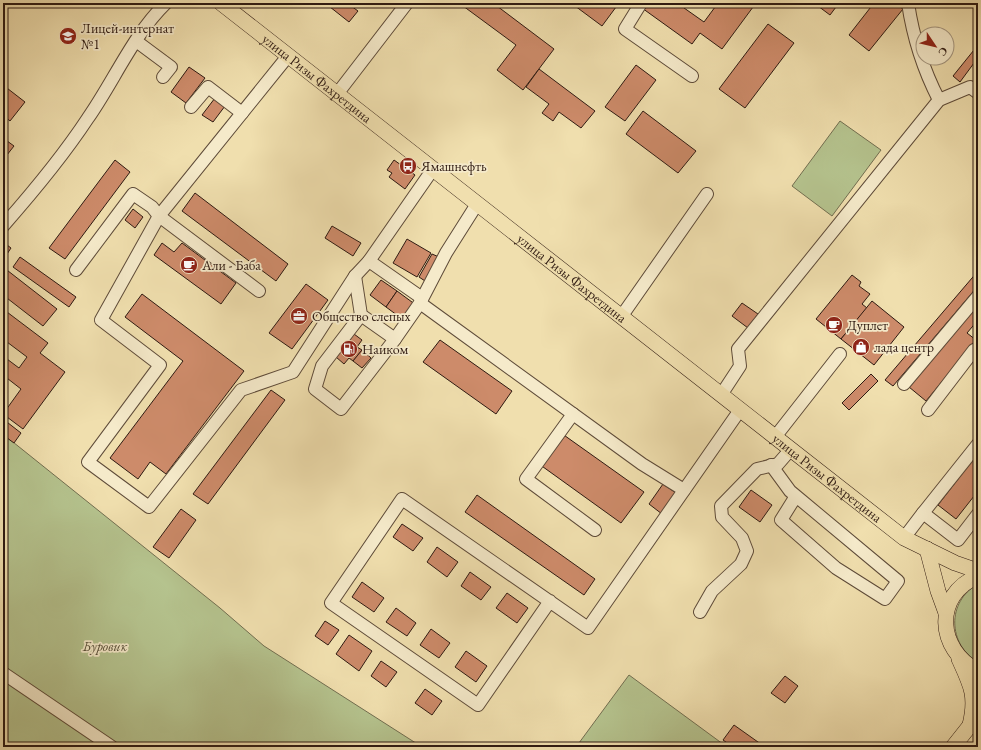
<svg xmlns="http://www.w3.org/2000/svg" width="981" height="750" viewBox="0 0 981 750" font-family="'EB Garamond',serif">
<rect width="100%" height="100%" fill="#f0dfae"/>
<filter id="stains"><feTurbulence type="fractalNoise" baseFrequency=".005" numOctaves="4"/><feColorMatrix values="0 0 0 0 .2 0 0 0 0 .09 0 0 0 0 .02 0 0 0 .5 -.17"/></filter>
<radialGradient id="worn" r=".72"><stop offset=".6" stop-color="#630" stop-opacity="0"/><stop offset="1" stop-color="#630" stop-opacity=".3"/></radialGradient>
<g fill="#b5c38e" stroke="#726e50">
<polygon points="840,121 881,150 832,216 792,186"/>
<polygon points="3,434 220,608 264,646 422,747 3,747"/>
<path d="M 978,584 L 978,663 C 948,644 946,602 978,584 Z"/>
<polygon points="629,675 727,747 576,747"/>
</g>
<g fill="#cd8b6a" stroke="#2e1a12">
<polygon points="325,3 347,3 358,11 349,22"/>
<polygon points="459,3 493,3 554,49 523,90 497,70 516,45"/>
<polygon points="571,3 619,3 602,26"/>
<polygon points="635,3 677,3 704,22 718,3 756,3 722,49 700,33 692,44"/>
<polygon points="814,3 839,3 830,15"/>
<polygon points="874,3 895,3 903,9 869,51 849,35"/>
<polygon points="768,24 794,43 745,108 719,89"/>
<polygon points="978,45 978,66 974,63 960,82 953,76"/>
<polygon points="636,65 656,80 625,121 605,107"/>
<polygon points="189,67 205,78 186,103 171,92"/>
<polygon points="539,69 595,111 581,128 559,112 553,121 542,113 549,104 526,87"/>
<polygon points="3,85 25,102 10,121 3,115"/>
<polygon points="215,98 225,106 213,122 202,115"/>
<polygon points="643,111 696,151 678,173 626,134"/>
<polygon points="3,138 14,146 3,160"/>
<polygon points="115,160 130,172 65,259 49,248"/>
<polygon points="394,160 415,175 405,189 389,177 392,173 387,170"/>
<polygon points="195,193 288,264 276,281 182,211"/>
<polygon points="133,209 143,217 135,228 125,220"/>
<polygon points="332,226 361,243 353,256 325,238"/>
<polygon points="407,239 431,253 417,277 393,263"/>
<polygon points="3,242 11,248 5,257 3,256"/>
<polygon points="162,243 174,252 182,243 236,283 221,304 154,255"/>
<polygon points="432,254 439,257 425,281 419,277"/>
<polygon points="20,257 76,297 69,307 13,267"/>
<polygon points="3,267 57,309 43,326 3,295"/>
<polygon points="978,271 978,286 893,386 885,380"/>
<polygon points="852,275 861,282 859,286 870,294 862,304 867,308 841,339 816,319"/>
<polygon points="381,280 397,291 386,307 370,295"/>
<polygon points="306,284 328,300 292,349 269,333"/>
<polygon points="397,291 416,305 405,321 386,307"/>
<polygon points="142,294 244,371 166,474 150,462 138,479 110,458 183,361 125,317"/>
<polygon points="872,301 904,327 874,365 841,339"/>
<polygon points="742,303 758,314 748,328 732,316"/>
<polygon points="978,304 978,320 967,333 976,340 926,401 909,387"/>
<polygon points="3,309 48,343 40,353 65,372 23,429 3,414 21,389 3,375 3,356 19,368 27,357 3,339"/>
<polygon points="354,334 362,340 357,347 362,350 353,361 349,358 344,364 336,357"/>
<polygon points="440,340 512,391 496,414 423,362"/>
<polygon points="362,350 371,358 362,368 353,361"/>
<polygon points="871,374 878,381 849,410 842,403"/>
<polygon points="271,390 285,400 208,504 193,494"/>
<polygon points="3,419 21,433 14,443 3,435"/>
<polygon points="561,433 644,492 621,523 539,464"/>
<polygon points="978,453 978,491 956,519 938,505"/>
<polygon points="663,484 676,493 662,514 649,504"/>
<polygon points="751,490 772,505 760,522 739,507"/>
<polygon points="477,495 595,579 584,595 465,512"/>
<polygon points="181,509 196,520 169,558 153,547"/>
<polygon points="402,524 423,538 413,551 393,537"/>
<polygon points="437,547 458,562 447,577 427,562"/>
<polygon points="470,572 491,587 481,600 461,586"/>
<polygon points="362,582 384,598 374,612 352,597"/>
<polygon points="507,593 528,608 517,623 496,608"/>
<polygon points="396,608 416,623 407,636 386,622"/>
<polygon points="325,621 339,630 328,645 315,636"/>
<polygon points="431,629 450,643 439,658 420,645"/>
<polygon points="349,635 372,651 359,671 336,654"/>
<polygon points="466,651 487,666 476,682 455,667"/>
<polygon points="381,661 397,672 386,687 371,676"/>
<polygon points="785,676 798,686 785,703 771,693"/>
<polygon points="425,689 442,701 432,715 415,703"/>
<polygon points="734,725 765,747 733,747 723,740"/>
</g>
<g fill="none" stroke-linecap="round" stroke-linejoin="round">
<defs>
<g id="minor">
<polyline points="641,3 625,29 692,76"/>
<path d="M 908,3 C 913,37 923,69 939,100"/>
<polyline points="136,41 171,67 163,77"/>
<polyline points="288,56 159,216 101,320 160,365 88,462 149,507 241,390 293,372 355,276 369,261 433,169"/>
<polyline points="337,94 407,3"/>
<polyline points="191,107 208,87 242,113"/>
<path d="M 3,226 C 33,192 63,156 88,118 C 114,81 133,35 166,3"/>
<polyline points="369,261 422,298"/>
<polyline points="76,270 133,194 152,207 159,216 259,291"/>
<polyline points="355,276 361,315 395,339"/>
<polyline points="420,303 642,464 684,490"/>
<polyline points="361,315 322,366 315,389 341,409 395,339 420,303 446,253 477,204"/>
<polyline points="621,317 707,194"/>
<polyline points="904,384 978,296"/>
<polyline points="721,395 740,366 738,349 939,100 970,87 978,93"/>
<polyline points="928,410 974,350 978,348"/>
<polyline points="573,414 526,479 595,530"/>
<polyline points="775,437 840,354"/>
<polyline points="771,465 790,491 898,581 885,599 836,568 781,520 796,496"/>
<polyline points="923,513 978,444"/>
<polyline points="904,538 923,513 958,540 978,514"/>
<polyline points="550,601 478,705 331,603 402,499 588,628 740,410"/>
<polyline points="700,612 712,591 741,564 747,551 742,538 722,517 721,506 757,469 778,464 791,449"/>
<polyline points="3,673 112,747"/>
</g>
<g id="major">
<path id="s1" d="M 221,3 L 904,538 L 955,563 L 978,571"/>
<polyline points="927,549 938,591 946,613"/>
<path d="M 978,576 C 933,595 937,650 978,671"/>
<path d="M 959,659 C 971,685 977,696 970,725"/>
<polyline points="953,747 976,718"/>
</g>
</defs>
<use href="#minor" stroke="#5e4b39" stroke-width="14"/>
<use href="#major" stroke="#2e1a12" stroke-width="16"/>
<use href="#minor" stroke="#f5eaca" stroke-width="12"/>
<use href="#major" stroke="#f0dfae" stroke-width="15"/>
</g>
<defs>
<symbol id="school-disc" viewBox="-11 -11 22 22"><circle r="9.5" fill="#8f2418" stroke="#f5eaca"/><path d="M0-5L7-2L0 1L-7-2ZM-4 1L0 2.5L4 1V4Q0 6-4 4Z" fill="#fff"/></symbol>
<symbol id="bus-disc" viewBox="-11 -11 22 22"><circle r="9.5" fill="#8f2418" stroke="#f5eaca"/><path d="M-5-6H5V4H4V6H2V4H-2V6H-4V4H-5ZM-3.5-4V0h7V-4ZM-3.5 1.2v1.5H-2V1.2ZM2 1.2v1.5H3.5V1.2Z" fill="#fff"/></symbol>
<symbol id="cafe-disc" viewBox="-11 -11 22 22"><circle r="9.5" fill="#8f2418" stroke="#f5eaca"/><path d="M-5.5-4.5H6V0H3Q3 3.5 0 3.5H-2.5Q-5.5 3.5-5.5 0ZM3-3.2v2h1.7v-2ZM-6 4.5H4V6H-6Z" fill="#fff"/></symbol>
<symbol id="office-disc" viewBox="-11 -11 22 22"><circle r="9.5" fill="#8f2418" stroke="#f5eaca"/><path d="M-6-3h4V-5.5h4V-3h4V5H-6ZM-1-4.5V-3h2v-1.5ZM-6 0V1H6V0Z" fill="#fff"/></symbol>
<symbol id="shop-disc" viewBox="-11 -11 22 22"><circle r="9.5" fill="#8f2418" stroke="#f5eaca"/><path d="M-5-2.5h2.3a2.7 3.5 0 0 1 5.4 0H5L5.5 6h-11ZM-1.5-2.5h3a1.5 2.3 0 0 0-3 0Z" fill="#fff"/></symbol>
<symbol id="fuel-disc" viewBox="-11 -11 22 22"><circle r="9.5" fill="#8f2418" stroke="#f5eaca"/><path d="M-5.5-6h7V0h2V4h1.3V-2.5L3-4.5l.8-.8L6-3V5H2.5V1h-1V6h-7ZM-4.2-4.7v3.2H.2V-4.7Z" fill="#fff"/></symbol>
</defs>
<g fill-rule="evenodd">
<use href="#school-disc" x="58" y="26" width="20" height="20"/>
<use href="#bus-disc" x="398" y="156" width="20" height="20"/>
<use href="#cafe-disc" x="179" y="255" width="20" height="20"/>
<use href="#office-disc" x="289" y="306" width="20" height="20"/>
<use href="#cafe-disc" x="824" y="315" width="20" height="20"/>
<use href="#shop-disc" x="851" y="337" width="20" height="20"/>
<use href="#fuel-disc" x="339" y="339" width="20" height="20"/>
</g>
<g text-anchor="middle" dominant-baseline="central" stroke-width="3.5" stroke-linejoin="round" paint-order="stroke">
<g font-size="14" fill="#2e1a12" stroke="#f5eaca" text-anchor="start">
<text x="81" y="28">Лицей-интернат<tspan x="81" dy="16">№1</tspan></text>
<text x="421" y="166">Ямашнефть</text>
<text x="202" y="265">Али - Баба</text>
<text x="312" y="316">Общество слепых</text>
<text x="847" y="325">Дуплет</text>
<text x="874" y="347">лада центр</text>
<text x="362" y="349">Наиком</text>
</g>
<g font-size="14" fill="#2e1a12" stroke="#f5eaca">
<text stroke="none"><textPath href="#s1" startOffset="122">улица Ризы Фахретдина</textPath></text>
<text stroke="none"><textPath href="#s1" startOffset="446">улица Ризы Фахретдина</textPath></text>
<text stroke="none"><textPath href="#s1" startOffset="770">улица Ризы Фахретдина</textPath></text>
</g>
<g font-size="14" font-style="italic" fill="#564d37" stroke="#f5eaca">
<text x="105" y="646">Буровик</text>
</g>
</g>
<rect width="981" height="750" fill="none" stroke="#f0dfae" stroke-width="16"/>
<rect x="4" y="4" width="973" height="742" fill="none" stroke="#2e1a12" stroke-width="2"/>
<rect x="8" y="8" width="965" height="734" fill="none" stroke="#2e1a12"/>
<g transform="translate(935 46) rotate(125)"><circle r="19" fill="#f5eaca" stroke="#a59780"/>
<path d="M0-3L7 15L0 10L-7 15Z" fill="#8f2418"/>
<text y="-6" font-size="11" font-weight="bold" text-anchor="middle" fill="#2e1a12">С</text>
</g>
<rect width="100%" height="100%" filter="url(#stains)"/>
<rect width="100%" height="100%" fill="url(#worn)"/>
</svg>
